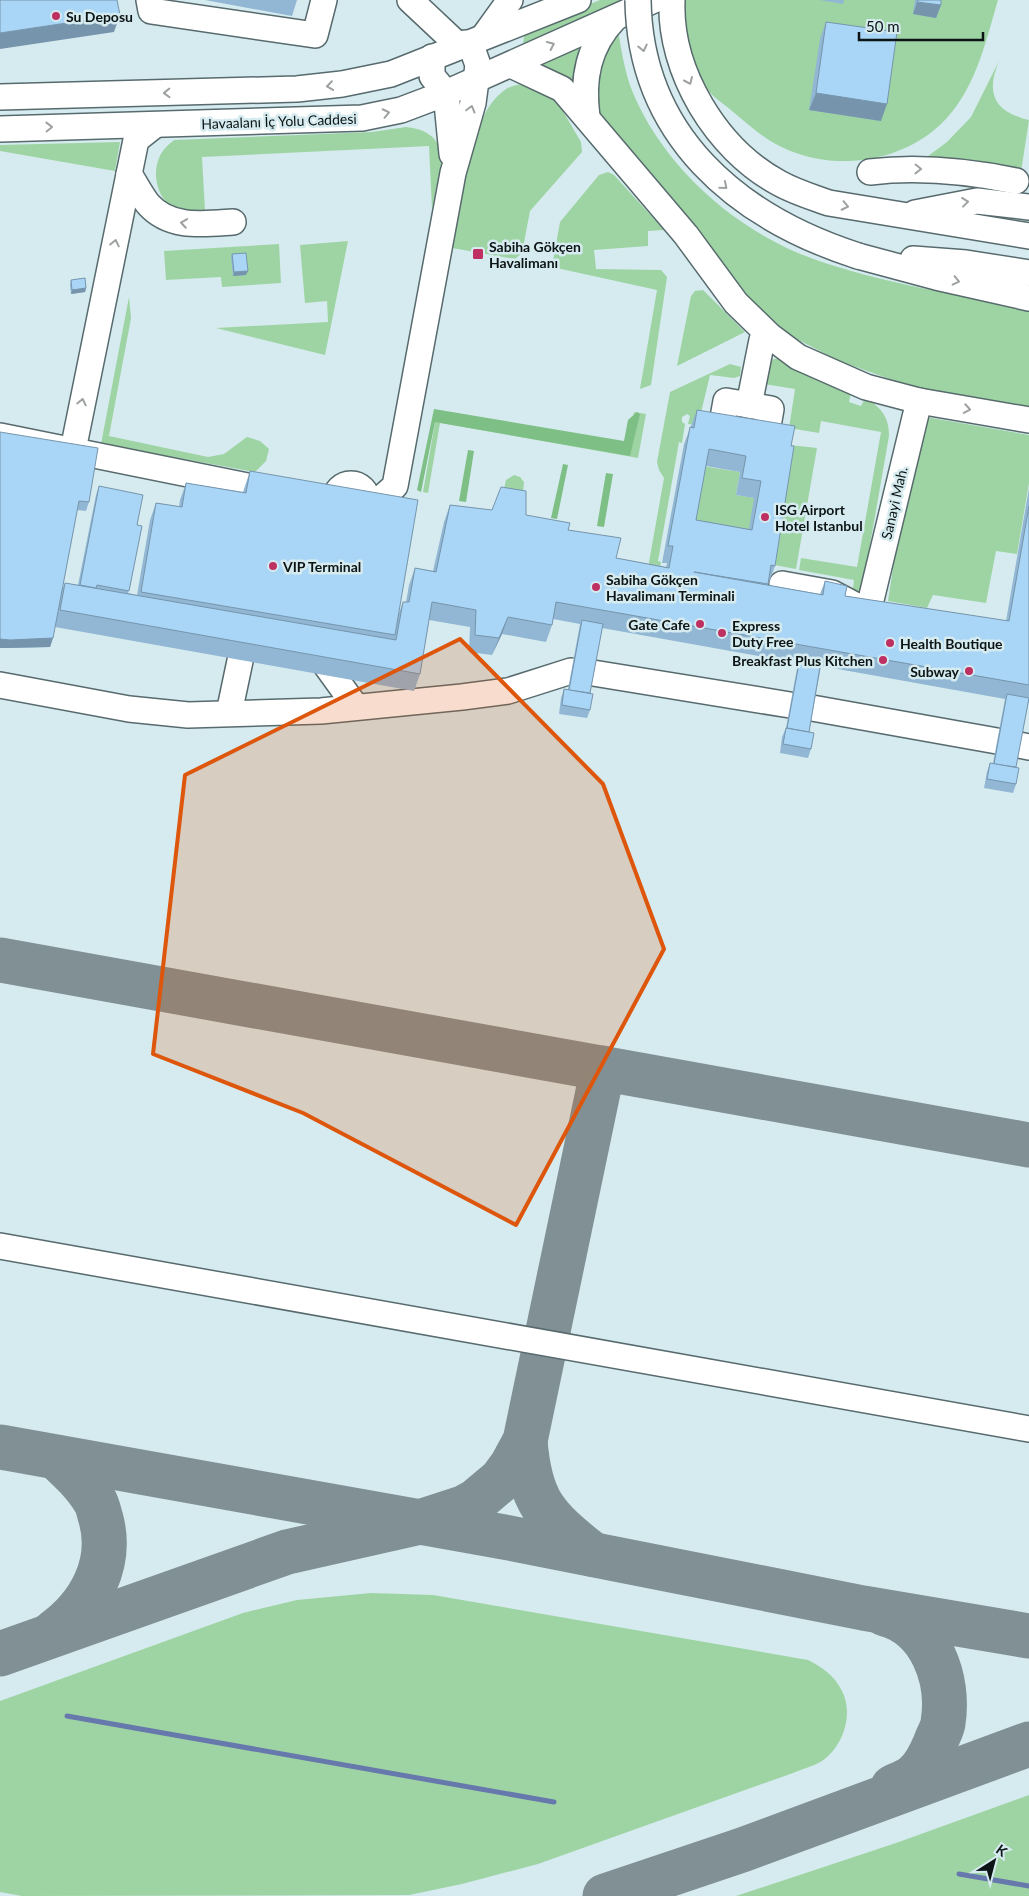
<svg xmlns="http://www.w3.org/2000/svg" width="1029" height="1896" viewBox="0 0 1029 1896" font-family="Lato,sans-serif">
<rect width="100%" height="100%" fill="#d6ebef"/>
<g fill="#9ed4a3">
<polygon points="600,0 628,0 523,46 524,36 535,27"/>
<path d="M 677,0 L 998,0 C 985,44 975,92 940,125 C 900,162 837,171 788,150 C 766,141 750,126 732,111 C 723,103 712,97 705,86 C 688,61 684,28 677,0 Z"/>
<path d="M 617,24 C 621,47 624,71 633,93 C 663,164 728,223 798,253 C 867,281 956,294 1029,309 L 1029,411 L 921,390 L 839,361 L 793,337 L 748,301 L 557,101 L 581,142 L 582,152 L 530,211 L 522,253 L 515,259 L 452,248 C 460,206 468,120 501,93 C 511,84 521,84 533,84 L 544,63 Z"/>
<path d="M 999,61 C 985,94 995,112 1029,120 L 1021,172 L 924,159 L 947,142 L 971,117 Z"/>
<path d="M 406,127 C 425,129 437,136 443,155 L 432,209 L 429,146 L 202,157 L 205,211 C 197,211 188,212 181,211 C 159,205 151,177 159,158 C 162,150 168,145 174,140 L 372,132 Z"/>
<polygon points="120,142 115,171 0,151 0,145"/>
<polygon points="608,172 614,175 664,230 648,231 648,246 594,250 596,269 661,270 667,277 651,385 640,389 657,290 552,267 560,222 599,175"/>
<polygon points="348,241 325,355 216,328 328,322 327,301 305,303 300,245"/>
<polygon points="279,244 281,283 222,287 221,277 166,280 164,251"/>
<polygon points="703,290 745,332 677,366 691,296 695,291"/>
<polygon points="129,297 131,318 109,436 208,457 224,454 247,437 260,441 269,449 266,461 255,472 101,444"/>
<path d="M 779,358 L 813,378 L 851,393 L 849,402 L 861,406 L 865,398 C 881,407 889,417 889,436 L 861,596 L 852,596 L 854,580 L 799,570 L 801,558 L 857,567 L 881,432 L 821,421 L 819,433 L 789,428 L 795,389 L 764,384 L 770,360 Z"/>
<polygon points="730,364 741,367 740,376 734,378 710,375 698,425 688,424 690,416 687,414 682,417 682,422 685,424 682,443 679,442 658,561 661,562 658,581 646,579 664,478 659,470 657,462 670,392"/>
<polygon points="437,411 628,444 634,412 646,414 638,458 440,423 428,493 423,492"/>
<polygon points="926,417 1029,435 1029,483 1017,554 996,551 986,603 933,595 927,608 888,601 913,437"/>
<polygon points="790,445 817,448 796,569 774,565"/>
<polygon points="702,466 740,472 736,495 755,498 746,547 690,537"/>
<polygon points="514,475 520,477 524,482 523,493 504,489 506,480"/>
<path d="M 371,1593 L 433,1595 L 808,1660 C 822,1667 835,1676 842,1691 C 854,1714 843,1747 822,1761 C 814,1766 802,1769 793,1773 L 538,1864 L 462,1884 L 409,1895 L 22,1896 L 0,1892 L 0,1701 L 243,1613 L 297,1600 Z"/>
<polygon points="1029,1795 1029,1896 736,1896 896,1843"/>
</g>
<g fill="#7dbf84">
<polygon points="434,409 624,441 628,420 637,412 640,414 630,456 435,422 421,492 417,490"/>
<polygon points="468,450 474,451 466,502 459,501"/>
<polygon points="563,464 568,465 557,519 551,518"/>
<polygon points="606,473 613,474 604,527 597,526"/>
</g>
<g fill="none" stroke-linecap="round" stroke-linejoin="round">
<g stroke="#6778ac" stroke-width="5">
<polyline points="67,1716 554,1802"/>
<polyline points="959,1874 1029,1886"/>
</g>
<g stroke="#819094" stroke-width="45">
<polyline points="0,960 1029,1145"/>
<path d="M 525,1441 C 530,1502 545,1517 592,1554"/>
<polyline points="0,1447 504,1537 863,1608 1029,1636"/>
<path d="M 885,1614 C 931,1626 950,1679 943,1723 C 942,1730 937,1737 935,1744 C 930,1756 923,1769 914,1776 C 908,1781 899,1784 893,1787"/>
<path d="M 54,1632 C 90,1606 113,1564 101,1519 C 99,1513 98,1506 95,1501 C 85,1484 71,1471 57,1458"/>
<polyline points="0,1654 287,1552 420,1522 463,1508 476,1501 501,1480 512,1465 525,1441 603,1068"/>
<polyline points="605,1896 742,1850 1029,1744"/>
</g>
<defs>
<g id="minor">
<polyline points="149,0 151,11 315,35 324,0"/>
<polyline points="410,0 459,46"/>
<path d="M 672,0 C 669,71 716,149 779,183 C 795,192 812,197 829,203 L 1029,236"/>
<polyline points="484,36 510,0"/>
<polyline points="432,57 432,76 446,93 452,154"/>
<polyline points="511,65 562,89 686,235 736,303 770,336 798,357 866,387 919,401 1029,420"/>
<polyline points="0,97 297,89 342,84 391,74 578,0"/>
<path d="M 587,117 C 582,79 588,46 615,18"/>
<polyline points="0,129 362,118 401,110 446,93 654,0"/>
<path d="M 870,172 C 920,166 967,171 1016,181"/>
<path d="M 129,174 C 135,183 141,195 148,204 C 170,229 203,224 233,222"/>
<polyline points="915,213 977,201 1029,207"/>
<polyline points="858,256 936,277 1029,298"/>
<polyline points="913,259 966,263 1029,273"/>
<polygon points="726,401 771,409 766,437 721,429"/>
<polyline points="749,405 762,340"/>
<polyline points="0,436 277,492"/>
<polyline points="73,450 136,140 155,125"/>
<circle cx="351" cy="500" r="16"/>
<polyline points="365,507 377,502 395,486 453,173 473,103 478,65 473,51 465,43"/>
<polyline points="782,584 832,593 853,604"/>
<polyline points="870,604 919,401"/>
<polyline points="315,650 356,707"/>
<polyline points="593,673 790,705"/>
<polyline points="0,685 129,709 188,715 321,711 462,697 508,691 571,671"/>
<polyline points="812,708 997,741"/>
<polyline points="229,713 244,642 248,638 258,637"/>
<polyline points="1019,745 1029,747"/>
<polyline points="0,1246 1029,1429"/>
</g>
</defs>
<use href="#minor" stroke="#576a6d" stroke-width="28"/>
<use href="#minor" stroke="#fff" stroke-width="25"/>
<defs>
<path id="minor-bridge" d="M 638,0 C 640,136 737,217 858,256"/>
</defs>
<use href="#minor-bridge" stroke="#576a6d" stroke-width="28" stroke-linecap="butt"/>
<use href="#minor-bridge" stroke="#fff" stroke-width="25"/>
</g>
<g fill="#91b7d4" fill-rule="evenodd">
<polygon points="205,0 297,0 292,16"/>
<polygon points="820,0 844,0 843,4"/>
<polygon points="915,0 941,0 941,5 936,18 913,14"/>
<polygon points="826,22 881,121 809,110 820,39"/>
<polygon points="232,254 246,275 233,276 231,258"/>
<polygon points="71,280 86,288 85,292 71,294 70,285"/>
<path d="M 697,410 L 791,446 L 775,566 L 768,585 L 820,594 L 825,581 L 845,596 L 1006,621 L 1029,488 L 1029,703 L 1028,703 L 1016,767 L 1016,784 L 1013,793 L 984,788 L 987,772 L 990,763 L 993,763 L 1005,699 L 821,666 L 809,732 L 811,749 L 808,758 L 780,753 L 782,737 L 786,728 L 798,663 L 602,628 L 590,693 L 590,710 L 587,718 L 559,714 L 561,698 L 564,689 L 568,689 L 580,624 L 553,619 L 552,625 L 546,642 L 502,634 L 492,655 L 469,652 L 470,627 L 429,620 L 420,674 L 414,691 L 55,627 L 53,638 L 50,647 L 7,648 L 0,432 L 89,502 L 86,511 L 77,510 L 62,590 L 65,583 L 78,585 L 96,495 L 99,486 L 137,525 L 128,593 L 137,595 L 150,520 L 156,503 L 179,507 L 180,500 L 186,483 L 243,492 L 250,471 L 399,613 L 403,602 L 406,602 L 409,585 L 415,568 L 433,571 L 444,522 L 450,505 L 526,515 L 568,530 L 616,558 L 666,567 L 667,563 L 662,563 L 684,444 ZM 706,466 L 740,472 L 736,495 L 754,498 L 749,529 L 696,520 Z"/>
</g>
<g fill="#7695ac">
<polygon points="917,2 941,5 936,18 913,14"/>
<polygon points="120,15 114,32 0,49 0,33"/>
<polygon points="816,93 887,104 881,121 809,110"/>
<polygon points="248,271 246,275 233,276 234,272"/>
<polygon points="86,288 85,292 71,294 72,290"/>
<polygon points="508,617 502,634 492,655 499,638"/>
<polygon points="53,638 50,647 7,648 0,648 0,639"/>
</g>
<g fill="#a9d5f6" stroke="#7695ac" fill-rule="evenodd">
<polygon points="0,0 117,0 120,15 0,33"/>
<polygon points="918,0 941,0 941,5 917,2"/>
<polygon points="826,22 897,32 887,104 816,93"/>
<polygon points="246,253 248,271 234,272 232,254"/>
<polygon points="85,278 86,288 72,290 71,280"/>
<path d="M 697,410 L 795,426 L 791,446 L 794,446 L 775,566 L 771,565 L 768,584 L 694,572 L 823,595 L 825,581 L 847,586 L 845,596 L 1009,621 L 1029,506 L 1029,685 L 556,602 L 552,625 L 508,617 L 499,638 L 475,635 L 476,610 L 432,602 L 420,674 L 60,610 L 65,583 L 396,640 L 403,602 L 409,602 L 415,568 L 436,572 L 450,505 L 492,510 L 501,487 L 526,491 L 526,515 L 570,523 L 568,530 L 621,538 L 616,558 L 669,568 L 673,546 L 668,546 L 690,427 L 694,428 ZM 709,449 L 746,456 L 742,478 L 761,481 L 752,530 L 696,520 Z"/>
<polygon points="0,432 98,448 89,502 79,501 53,638 10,640 0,639"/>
<polygon points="250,471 418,500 395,635 141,592 156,503 182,507 186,483 246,493"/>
<polygon points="99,486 143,495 137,525 142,526 129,591 97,585 96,588 80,585"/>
<polygon points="582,620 603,624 590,693 569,690"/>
<polygon points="800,658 821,661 809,732 787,728"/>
<polygon points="564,689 593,694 590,710 562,705"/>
<polygon points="1007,694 1029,698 1016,767 994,764"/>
<polygon points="786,728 814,733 811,749 783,744"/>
<polygon points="990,763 1019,768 1016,784 987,779"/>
</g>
<defs><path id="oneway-chevron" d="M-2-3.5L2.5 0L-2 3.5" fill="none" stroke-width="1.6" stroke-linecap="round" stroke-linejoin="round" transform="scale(1.25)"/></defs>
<g stroke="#9ea1a1">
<use href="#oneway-chevron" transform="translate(551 45) rotate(-25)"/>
<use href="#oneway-chevron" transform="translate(643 48) rotate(78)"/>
<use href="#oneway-chevron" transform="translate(689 81) rotate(66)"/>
<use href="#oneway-chevron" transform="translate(330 86) rotate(172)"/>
<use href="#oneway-chevron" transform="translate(167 93) rotate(178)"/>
<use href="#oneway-chevron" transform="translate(471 109) rotate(-75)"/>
<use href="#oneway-chevron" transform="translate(386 113) rotate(-12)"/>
<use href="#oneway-chevron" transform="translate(49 127) rotate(-1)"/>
<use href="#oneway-chevron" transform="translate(918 169) rotate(1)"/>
<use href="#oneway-chevron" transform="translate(724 186) rotate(40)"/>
<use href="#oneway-chevron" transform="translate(965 202) rotate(-7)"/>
<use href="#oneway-chevron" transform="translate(845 206) rotate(12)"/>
<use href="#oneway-chevron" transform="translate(184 223) rotate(-171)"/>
<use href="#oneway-chevron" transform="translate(115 243) rotate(-78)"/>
<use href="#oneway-chevron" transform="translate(956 281) rotate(13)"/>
<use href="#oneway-chevron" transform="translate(82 402) rotate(-78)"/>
<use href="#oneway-chevron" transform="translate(967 409) rotate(10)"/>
</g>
<path fill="#dd560c" fill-opacity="0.2" stroke="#dd560c" stroke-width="4" stroke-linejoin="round" d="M 460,639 L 603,784 L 664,949 L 516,1225 L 303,1113 L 153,1054 L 185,775 Z"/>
<g fill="#bd3061" stroke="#d6ebef" stroke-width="2">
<circle cx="56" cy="16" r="5"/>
<rect x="472" y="248" width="12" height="12" rx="2.5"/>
<circle cx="765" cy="517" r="5"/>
<circle cx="273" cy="566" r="5"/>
<circle cx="596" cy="587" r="5"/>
<circle cx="700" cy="624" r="5"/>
<circle cx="722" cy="633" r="5"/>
<circle cx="890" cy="643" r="5"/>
<circle cx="883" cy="660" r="5"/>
<circle cx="969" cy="671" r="5"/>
</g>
<g text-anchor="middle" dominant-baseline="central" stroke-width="5" stroke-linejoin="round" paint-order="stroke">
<g font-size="14" font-weight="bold" fill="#0c1415" stroke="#d6ebef" text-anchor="start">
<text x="66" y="16">Su Deposu</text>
<text x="489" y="246">Sabiha Gökçen<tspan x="489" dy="16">Havalimanı</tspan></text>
<text x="775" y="509">ISG Airport<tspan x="775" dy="16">Hotel Istanbul</tspan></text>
<text x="283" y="566">VIP Terminal</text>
<text x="606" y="579">Sabiha Gökçen<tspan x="606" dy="16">Havalimanı Terminali</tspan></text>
<text x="690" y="624" text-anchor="end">Gate Cafe</text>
<text x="732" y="625">Express<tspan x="732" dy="16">Duty Free</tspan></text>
<text x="900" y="643">Health Boutique</text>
<text x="873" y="660" text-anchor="end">Breakfast Plus Kitchen</text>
<text x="959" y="671" text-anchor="end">Subway</text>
</g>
<g font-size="14" fill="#0c1415" stroke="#d6ebef">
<text transform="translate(279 121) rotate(-2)">Havaalanı İç Yolu Caddesi</text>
<text transform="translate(894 503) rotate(-77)">Sanayi Mah.</text>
</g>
</g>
<g transform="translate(994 1861) rotate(36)" stroke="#d6ebef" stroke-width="4" paint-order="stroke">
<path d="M0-4L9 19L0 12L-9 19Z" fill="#0c1415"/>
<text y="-8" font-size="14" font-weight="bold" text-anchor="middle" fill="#0c1415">K</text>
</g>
<path d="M859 32v8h124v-8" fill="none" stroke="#0c1415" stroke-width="2.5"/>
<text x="866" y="32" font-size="15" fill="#0c1415" stroke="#d6ebef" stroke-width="4" paint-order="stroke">50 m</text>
</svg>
